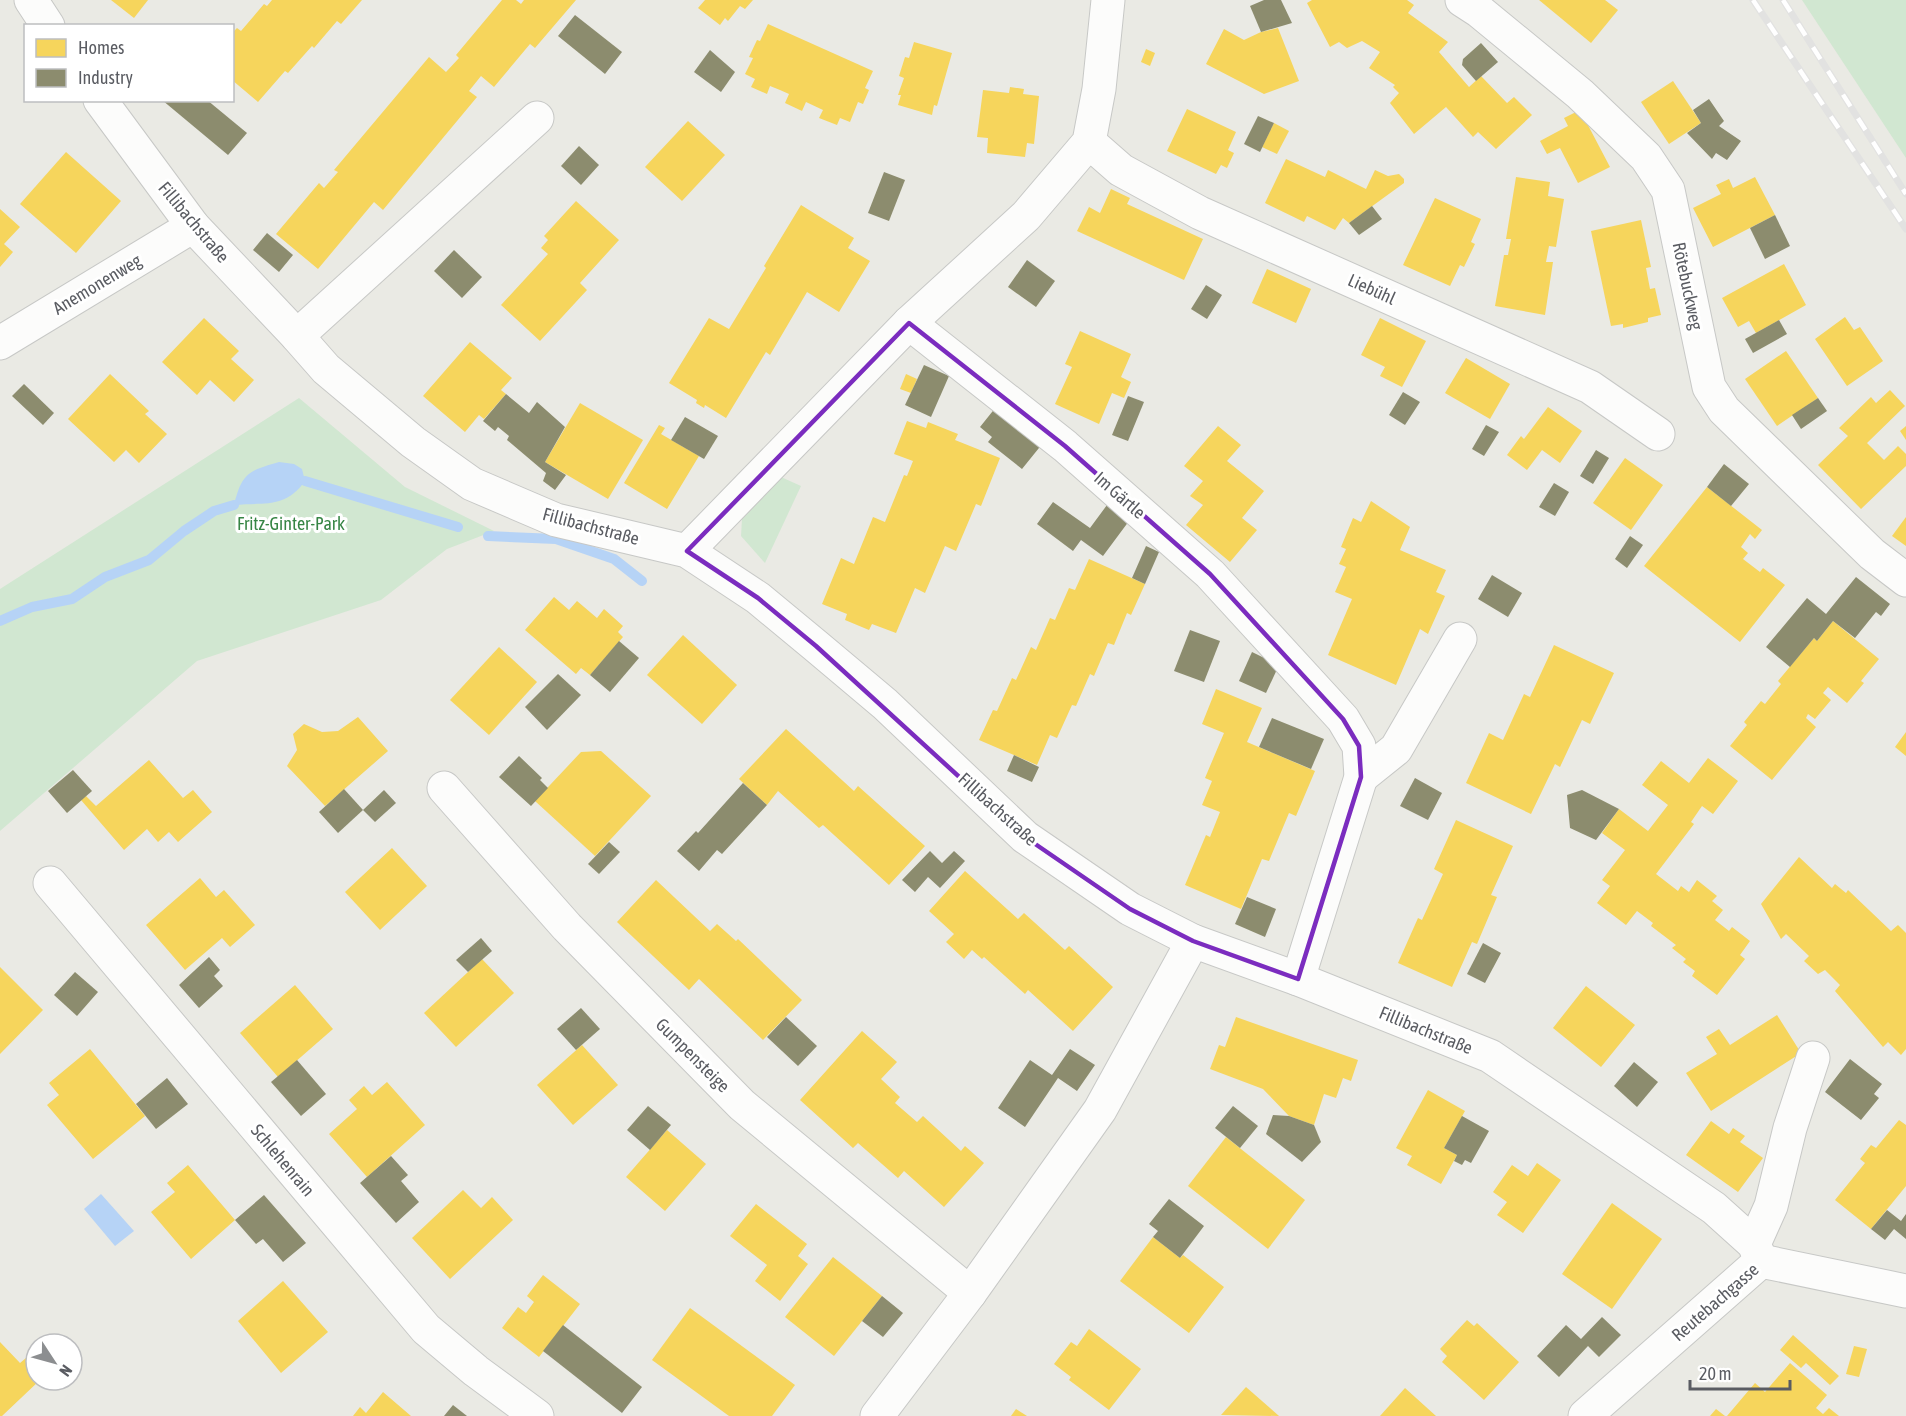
<svg xmlns="http://www.w3.org/2000/svg" width="1906" height="1416" viewBox="0 0 1906 1416" font-family="'Asap Condensed',sans-serif">
<rect width="100%" height="100%" fill="#eaeae4"/>
<g fill="#d1e7d1">
<polygon points="1802,0 1906,0 1906,158"/>
<polygon points="299,398 405,487 494,531 447,549 381,600 197,661 0,831 0,589"/>
<polygon points="781,477 801,486 765,563 741,536 742,519"/>
</g>
<g fill="#b6d3f6">
<path d="M 279,462 L 294,464 L 302,469 L 305,481 C 285,509 265,502 234,505 C 242,473 248,471 279,462 Z"/>
<polygon points="101,1194 134,1231 115,1246 84,1209"/>
</g>
<g fill="#f6d55c">
<polygon points="111,0 148,0 134,18"/>
<polygon points="272,0 362,0 341,24 337,21 314,48 312,46 288,73 285,71 258,102 232,80 232,33 237,28 241,31 264,4 267,6"/>
<polygon points="502,0 516,0 521,4 524,0 576,0 535,48 530,44 494,87 481,76 469,91 477,97 383,210 374,202 318,269 276,234 319,183 324,188 338,172 334,170 429,57 446,72 459,58 456,55"/>
<polygon points="705,0 753,0 745,9 740,6 728,21 725,18 720,25 698,8"/>
<polygon points="1312,0 1407,0 1414,5 1408,13 1448,42 1439,52 1469,87 1481,76 1507,103 1514,97 1532,115 1496,149 1478,132 1473,137 1446,107 1414,134 1390,103 1399,93 1393,87 1395,85 1369,68 1380,52 1362,41 1347,48 1339,42 1330,47 1307,3"/>
<polygon points="1539,0 1605,0 1618,10 1591,43"/>
<polygon points="768,24 873,71 865,88 869,90 863,104 858,102 850,122 840,118 837,125 819,118 823,110 806,102 802,111 785,103 789,94 780,90 770,86 767,94 751,87 755,79 745,74 753,58 749,57 757,40 760,41"/>
<polygon points="1278,28 1299,81 1264,94 1206,64 1224,29 1244,40 1261,32"/>
<polygon points="914,42 952,53 937,106 934,105 932,115 898,105 901,95 898,95 904,78 899,76 905,57 909,58"/>
<polygon points="1146,49 1155,53 1150,66 1141,62"/>
<polygon points="1673,81 1701,123 1669,144 1641,102"/>
<polygon points="1010,87 1024,89 1023,94 1039,96 1034,144 1027,143 1025,157 987,153 988,138 977,137 983,90 1009,93"/>
<polygon points="1187,109 1236,132 1228,150 1234,153 1227,168 1221,165 1216,174 1167,151"/>
<polygon points="1580,110 1610,167 1578,183 1560,148 1547,154 1540,141 1568,126 1564,118"/>
<polygon points="688,121 725,155 682,201 645,167"/>
<polygon points="1274,123 1289,131 1277,154 1262,147"/>
<polygon points="66,152 121,201 76,253 20,204"/>
<polygon points="1286,159 1325,177 1328,170 1366,189 1375,170 1388,176 1399,174 1404,179 1404,183 1349,223 1343,218 1335,230 1307,216 1304,222 1265,203"/>
<polygon points="1516,177 1550,182 1548,196 1564,199 1556,247 1549,246 1546,262 1553,262 1545,315 1495,306 1504,255 1508,255 1511,239 1506,239"/>
<polygon points="1755,177 1775,215 1713,247 1693,208 1721,194 1716,185 1729,179 1733,188"/>
<polygon points="1111,189 1130,198 1127,204 1203,239 1184,280 1077,231 1089,207 1100,213"/>
<polygon points="1435,198 1481,219 1471,242 1475,244 1464,267 1460,265 1450,286 1403,265"/>
<polygon points="576,201 619,240 580,283 587,290 540,341 501,305 548,254 541,248 548,240 544,236"/>
<polygon points="801,205 854,238 848,248 870,261 839,312 807,292 770,355 766,352 726,418 705,405 704,408 696,403 697,400 669,383 709,318 729,329 766,268 764,266"/>
<polygon points="0,209 20,227 4,244 13,252 0,267"/>
<polygon points="1641,220 1651,267 1646,268 1650,289 1655,288 1661,315 1648,318 1648,322 1623,328 1623,324 1611,326 1591,231"/>
<polygon points="1784,264 1806,305 1756,333 1749,321 1738,327 1722,298"/>
<polygon points="1267,269 1311,289 1296,323 1252,303"/>
<polygon points="1845,317 1854,330 1860,327 1883,361 1847,386 1815,339"/>
<polygon points="204,318 239,351 231,359 254,380 234,402 210,380 197,395 162,362"/>
<polygon points="1380,318 1426,341 1402,387 1380,376 1385,367 1361,355"/>
<polygon points="1080,331 1131,354 1121,377 1131,382 1124,398 1112,393 1099,424 1055,404 1072,367 1065,364"/>
<polygon points="470,342 512,378 501,390 506,394 484,419 479,415 465,432 423,396"/>
<polygon points="1786,351 1818,398 1777,426 1745,379"/>
<polygon points="1466,358 1510,384 1490,419 1445,393"/>
<polygon points="110,374 149,411 145,414 167,434 139,463 126,450 114,462 68,419"/>
<polygon points="906,374 917,379 911,393 900,389"/>
<polygon points="1890,390 1905,406 1867,443 1884,460 1898,446 1906,454 1906,466 1861,509 1818,465 1848,436 1839,428 1871,397 1876,403"/>
<polygon points="580,403 643,440 608,499 545,462"/>
<polygon points="1548,407 1582,431 1560,463 1542,450 1527,470 1507,455 1521,436 1524,439"/>
<polygon points="907,421 926,428 928,422 958,434 955,440 1000,458 981,506 976,504 956,551 945,546 925,593 915,588 896,633 872,624 869,630 845,620 847,614 822,604 841,558 854,564 873,517 885,522 904,475 907,476 913,461 894,454"/>
<polygon points="659,425 665,428 661,434 699,456 667,509 624,483"/>
<polygon points="1218,426 1241,445 1227,461 1264,491 1242,518 1257,530 1230,562 1186,525 1203,505 1190,496 1203,481 1184,466"/>
<polygon points="1906,426 1906,440 1900,431"/>
<polygon points="1625,458 1663,485 1631,530 1593,503"/>
<polygon points="1707,487 1762,530 1755,539 1750,534 1741,547 1748,553 1743,559 1760,572 1763,568 1785,585 1740,642 1644,566"/>
<polygon points="1371,501 1410,527 1400,550 1446,570 1436,592 1445,596 1428,634 1420,629 1396,685 1328,655 1352,599 1335,592 1346,567 1339,564 1346,549 1341,547 1353,518 1361,522"/>
<polygon points="1906,517 1906,546 1892,536"/>
<polygon points="1089,559 1145,584 1131,615 1127,613 1114,645 1108,643 1094,676 1090,674 1076,706 1072,705 1057,738 1050,735 1037,765 979,740 993,710 997,711 1012,678 1016,680 1031,647 1036,650 1050,618 1055,620 1069,588 1075,590"/>
<polygon points="554,597 569,610 577,601 597,618 604,609 623,626 618,632 623,637 590,675 581,668 576,674 525,630"/>
<polygon points="1833,621 1879,659 1861,681 1864,683 1847,703 1828,687 1823,693 1831,700 1815,719 1808,714 1806,718 1816,727 1772,780 1730,746 1747,725 1744,722 1761,701 1765,704 1781,684 1778,681 1814,638 1817,641"/>
<polygon points="683,635 737,685 702,724 647,675"/>
<polygon points="1554,645 1614,673 1590,724 1582,720 1560,767 1555,764 1531,814 1466,783 1489,733 1503,740 1524,694 1530,697"/>
<polygon points="499,647 537,682 489,735 450,700"/>
<polygon points="1216,689 1262,708 1247,742 1315,771 1296,816 1289,813 1269,861 1262,859 1241,909 1185,885 1206,835 1210,837 1220,812 1202,805 1212,781 1205,778 1224,733 1202,724"/>
<polygon points="358,717 388,751 325,806 287,766 297,750 293,734 304,724 322,732 338,731"/>
<polygon points="786,729 854,791 858,786 925,846 889,885 823,825 819,828 778,791 767,805 739,779"/>
<polygon points="1906,732 1906,756 1895,747"/>
<polygon points="601,751 651,796 595,856 535,801 581,752"/>
<polygon points="1708,758 1738,781 1713,814 1702,806 1691,822 1694,824 1656,874 1678,891 1681,886 1689,892 1697,880 1717,896 1712,901 1723,910 1715,920 1729,931 1732,927 1750,941 1740,955 1745,959 1717,995 1692,976 1695,971 1683,962 1686,959 1672,948 1676,945 1651,926 1653,923 1637,911 1626,925 1597,903 1610,886 1602,880 1625,850 1602,833 1619,809 1648,831 1668,805 1642,785 1661,761 1689,783"/>
<polygon points="149,760 183,798 193,790 212,812 178,842 169,832 158,842 147,829 124,850 81,800 86,796 96,806"/>
<polygon points="1456,820 1513,846 1491,895 1497,897 1477,944 1472,942 1452,987 1398,963 1418,918 1422,920 1443,874 1434,869"/>
<polygon points="392,848 427,886 380,930 345,892"/>
<polygon points="1799,857 1832,888 1835,884 1846,893 1848,890 1891,931 1898,925 1906,933 1906,1049 1901,1055 1888,1042 1883,1047 1835,991 1840,985 1825,970 1818,974 1804,961 1809,956 1786,934 1781,939 1761,904"/>
<polygon points="965,871 1018,919 1024,913 1065,950 1069,946 1113,987 1073,1031 1028,990 1025,994 984,957 982,959 972,950 964,959 946,942 954,934 929,911"/>
<polygon points="200,878 216,897 224,890 255,925 230,947 222,938 185,970 146,925"/>
<polygon points="656,880 710,931 717,924 736,941 738,939 802,1000 763,1040 699,979 689,990 617,922"/>
<polygon points="482,959 514,993 456,1047 424,1013"/>
<polygon points="0,967 43,1010 0,1054"/>
<polygon points="295,985 333,1029 278,1077 240,1033"/>
<polygon points="1586,986 1635,1025 1601,1067 1553,1028"/>
<polygon points="1777,1015 1801,1053 1711,1111 1686,1073 1717,1054 1706,1037 1719,1029 1730,1045"/>
<polygon points="1236,1017 1358,1060 1351,1081 1343,1078 1336,1098 1324,1094 1314,1125 1289,1116 1263,1089 1210,1069 1219,1045 1225,1047"/>
<polygon points="862,1031 897,1062 881,1079 900,1097 895,1103 917,1122 923,1116 961,1151 965,1146 984,1163 944,1207 904,1171 898,1178 858,1143 853,1148 800,1100"/>
<polygon points="582,1045 618,1085 573,1125 537,1085"/>
<polygon points="90,1049 145,1116 93,1159 47,1105 59,1095 49,1083"/>
<polygon points="387,1082 425,1125 367,1177 329,1134 357,1109 349,1100 364,1086 372,1095"/>
<polygon points="1428,1090 1465,1111 1444,1148 1457,1155 1441,1184 1407,1165 1412,1156 1396,1148"/>
<polygon points="1899,1120 1906,1125 1906,1186 1871,1229 1835,1200 1865,1163 1860,1159 1871,1145 1876,1148"/>
<polygon points="1711,1121 1729,1134 1733,1128 1745,1136 1740,1142 1763,1158 1738,1192 1686,1155"/>
<polygon points="667,1130 706,1164 665,1211 626,1177"/>
<polygon points="1226,1137 1305,1200 1268,1249 1188,1186"/>
<polygon points="1537,1163 1561,1180 1523,1233 1497,1215 1507,1202 1493,1192 1512,1165 1528,1176"/>
<polygon points="188,1165 235,1220 191,1259 151,1212 175,1192 167,1183"/>
<polygon points="463,1190 481,1208 492,1197 513,1220 450,1279 412,1238"/>
<polygon points="1612,1203 1662,1239 1612,1309 1562,1274"/>
<polygon points="756,1204 807,1244 798,1256 808,1264 780,1301 755,1281 767,1265 730,1236"/>
<polygon points="1153,1237 1180,1258 1183,1255 1224,1287 1189,1333 1120,1281"/>
<polygon points="833,1257 882,1296 834,1356 785,1317"/>
<polygon points="543,1275 580,1304 539,1357 502,1328 518,1307 526,1313 534,1302 527,1296"/>
<polygon points="283,1281 328,1332 281,1373 238,1321"/>
<polygon points="690,1308 795,1385 772,1416 729,1416 652,1360"/>
<polygon points="1467,1320 1474,1326 1477,1323 1519,1362 1484,1400 1442,1362 1447,1356 1440,1349"/>
<polygon points="1089,1329 1141,1369 1109,1410 1069,1380 1071,1377 1054,1364 1071,1342 1077,1346"/>
<polygon points="1793,1335 1839,1376 1830,1385 1806,1363 1801,1368 1780,1350"/>
<polygon points="0,1342 20,1363 26,1358 36,1368 36,1380 40,1380 2,1416 0,1416"/>
<polygon points="1854,1346 1867,1349 1859,1377 1846,1374"/>
<polygon points="1790,1363 1827,1395 1816,1408 1823,1414 1829,1408 1839,1416 1727,1416 1755,1383 1765,1392"/>
<polygon points="1246,1387 1279,1416 1221,1415"/>
<polygon points="1405,1388 1436,1416 1380,1416"/>
<polygon points="383,1392 411,1416 353,1416 360,1407 366,1413"/>
<polygon points="1016,1409 1027,1416 1011,1416"/>
<polygon points="1716,1409 1725,1416 1710,1416"/>
</g>
<g fill="#8c8c6e">
<polygon points="1264,0 1281,0 1292,23 1261,32 1250,6"/>
<polygon points="575,15 622,52 605,74 558,36"/>
<polygon points="1481,43 1498,62 1476,81 1462,65 1463,59"/>
<polygon points="710,50 735,72 721,92 694,72"/>
<polygon points="1709,99 1724,121 1719,126 1741,141 1727,160 1716,153 1712,159 1687,133 1701,123 1693,110"/>
<polygon points="162,100 207,100 247,133 228,155"/>
<polygon points="1258,116 1274,123 1260,152 1244,144"/>
<polygon points="579,146 599,165 581,185 561,166"/>
<polygon points="884,172 905,180 889,221 868,213"/>
<polygon points="1372,206 1382,219 1359,235 1349,223"/>
<polygon points="1775,215 1790,246 1765,259 1750,228"/>
<polygon points="267,233 293,255 279,272 253,250"/>
<polygon points="454,250 482,277 462,298 434,271"/>
<polygon points="1027,260 1055,281 1036,307 1008,287"/>
<polygon points="1206,285 1222,295 1207,319 1191,309"/>
<polygon points="1779,320 1787,334 1753,353 1745,339"/>
<polygon points="924,365 949,376 931,417 905,405"/>
<polygon points="24,384 54,413 43,425 12,396"/>
<polygon points="1403,392 1420,402 1405,425 1389,415"/>
<polygon points="506,394 529,413 537,402 565,427 545,462 566,475 555,490 543,481 546,473 507,440 509,436 498,427 495,431 483,421"/>
<polygon points="1128,396 1144,402 1128,441 1112,435"/>
<polygon points="1818,398 1827,411 1801,429 1792,415"/>
<polygon points="996,407 1043,443 1022,469 988,442 992,437 980,427"/>
<polygon points="685,417 718,436 704,459 671,440"/>
<polygon points="1486,425 1499,432 1484,456 1472,449"/>
<polygon points="1596,450 1609,458 1593,484 1580,476"/>
<polygon points="1724,464 1749,484 1731,506 1707,487"/>
<polygon points="1554,483 1569,492 1555,516 1539,507"/>
<polygon points="1053,502 1090,528 1107,505 1129,521 1103,556 1081,540 1073,551 1037,524"/>
<polygon points="1630,536 1643,545 1627,568 1615,559"/>
<polygon points="1146,546 1159,552 1145,584 1132,578"/>
<polygon points="1492,575 1522,593 1508,617 1478,599"/>
<polygon points="1856,577 1890,604 1881,616 1876,612 1855,638 1833,621 1817,641 1814,638 1790,667 1766,647 1807,598 1826,614"/>
<polygon points="1190,630 1220,641 1204,682 1174,671"/>
<polygon points="619,641 639,658 610,692 590,675"/>
<polygon points="1252,652 1279,665 1266,693 1239,681"/>
<polygon points="558,674 581,695 547,730 525,707"/>
<polygon points="1272,718 1324,739 1311,769 1259,747"/>
<polygon points="1014,755 1039,767 1032,782 1007,771"/>
<polygon points="519,756 542,778 540,780 548,788 531,806 499,777"/>
<polygon points="73,770 92,791 67,813 48,791"/>
<polygon points="1415,778 1442,793 1428,820 1400,806"/>
<polygon points="743,783 767,805 722,854 717,850 699,871 677,851 696,831 698,833"/>
<polygon points="344,789 363,810 338,833 319,812"/>
<polygon points="384,790 396,803 375,822 363,810"/>
<polygon points="1582,790 1619,809 1596,840 1570,828 1567,795"/>
<polygon points="609,842 620,852 599,874 588,864"/>
<polygon points="930,851 942,863 954,851 965,861 940,888 928,877 915,892 902,880"/>
<polygon points="1247,897 1276,909 1265,937 1235,924"/>
<polygon points="481,938 492,951 468,972 456,960"/>
<polygon points="1483,943 1501,953 1485,983 1467,974"/>
<polygon points="209,957 220,970 214,976 223,986 199,1008 179,985"/>
<polygon points="75,972 98,992 77,1016 54,995"/>
<polygon points="581,1008 600,1029 576,1050 557,1029"/>
<polygon points="786,1017 817,1046 798,1066 767,1037"/>
<polygon points="1070,1049 1095,1065 1077,1091 1058,1078 1025,1127 998,1108 1030,1060 1052,1075"/>
<polygon points="1850,1059 1882,1084 1874,1094 1879,1098 1861,1120 1825,1092"/>
<polygon points="297,1060 326,1094 301,1116 271,1082"/>
<polygon points="1634,1062 1658,1082 1637,1107 1614,1086"/>
<polygon points="167,1078 188,1104 156,1129 136,1104"/>
<polygon points="648,1106 671,1125 650,1150 627,1130"/>
<polygon points="1233,1106 1258,1126 1240,1148 1215,1128"/>
<polygon points="1273,1115 1289,1116 1314,1125 1321,1142 1302,1162 1266,1134"/>
<polygon points="1462,1116 1489,1131 1471,1163 1465,1160 1462,1165 1454,1161 1457,1155 1444,1148"/>
<polygon points="391,1156 408,1175 401,1181 419,1202 396,1223 360,1183"/>
<polygon points="264,1195 306,1243 283,1262 263,1239 256,1244 235,1220"/>
<polygon points="1169,1199 1204,1226 1180,1258 1153,1237 1158,1231 1149,1224"/>
<polygon points="1887,1210 1901,1221 1906,1214 1906,1239 1894,1229 1885,1240 1871,1229"/>
<polygon points="882,1296 903,1313 883,1337 862,1321"/>
<polygon points="1602,1317 1621,1335 1599,1357 1588,1346 1559,1377 1537,1356 1566,1325 1581,1339"/>
<polygon points="563,1325 642,1387 622,1413 543,1351"/>
<polygon points="453,1405 467,1416 444,1416"/>
</g>
<g fill="none" stroke-linecap="round" stroke-linejoin="round">
<g stroke="#b6d3f6" stroke-width="10">
<polyline points="305,481 458,527"/>
<polyline points="488,536 556,539 614,559 642,581"/>
<polyline points="0,621 32,607 72,599 105,577 149,560 184,531 214,511 234,505"/>
</g>
<defs>
<g id="minor">
<polyline points="31,0 48,26"/>
<polyline points="1462,0 1479,11 1580,94 1646,157 1668,190 1709,387 1724,410 1872,554 1906,580"/>
<polyline points="100,100 193,226 297,336 326,369 413,442 472,484 556,520 687,551 758,598 816,646 885,704 1025,837 1130,909 1193,941 1298,979 1490,1056 1714,1208 1754,1244 1761,1261"/>
<polyline points="1089,142 1121,170 1200,213 1590,387 1658,434"/>
<polyline points="909,323 1065,446 1210,574 1343,719 1359,746 1361,777 1298,979"/>
<polyline points="297,336 537,118"/>
<polyline points="0,343 193,226"/>
<polyline points="687,551 909,323 1026,216 1089,142 1099,89 1108,0"/>
<polyline points="1361,777 1396,749 1460,639"/>
<polyline points="444,788 567,927 742,1105 970,1293"/>
<polyline points="50,883 426,1329 476,1371 537,1416"/>
<polyline points="1754,1244 1771,1206 1790,1128 1813,1058"/>
<polyline points="1761,1261 1906,1291"/>
<polyline points="877,1416 970,1293 1100,1110 1193,941"/>
<polyline points="1585,1416 1761,1261"/>
</g>
</defs>
<use href="#minor" stroke="#c7c8c6" stroke-width="35"/>
<use href="#minor" stroke="#fcfcfb" stroke-width="33"/>
<defs>
<g id="rail">
<polyline points="1753,0 1906,229"/>
<polyline points="1783,0 1906,194"/>
</g>
</defs>
<use href="#rail" stroke="#e2e2e1" stroke-width="7"/>
<use href="#rail" stroke="#fff" stroke-width="4.5" stroke-dasharray="14" stroke-linecap="butt"/>
</g>
<path fill="none" stroke="#7b2cbf" stroke-width="4.5" stroke-linejoin="round" d="M 909,323 L 1065,446 L 1210,574 L 1343,719 L 1359,746 L 1361,777 L 1298,979 L 1193,941 L 1130,909 L 1025,837 L 816,646 L 758,598 L 687,551 Z"/>
<g text-anchor="middle" dominant-baseline="central" stroke-width="6" stroke-linejoin="round" paint-order="stroke">
<g font-size="18" fill="#5a5c62" stroke="#fff">
<text transform="translate(194 222) rotate(50)">Fillibachstraße</text>
<text transform="translate(97 284) rotate(-31)">Anemonenweg</text>
<text transform="translate(1688 286) rotate(78)">Rötebuckweg</text>
<text transform="translate(1372 289) rotate(24)">Liebühl</text>
<text transform="translate(1120 495) rotate(41)">Im Gärtle</text>
<text transform="translate(591 526) rotate(15)">Fillibachstraße</text>
<text transform="translate(998 809) rotate(42)">Fillibachstraße</text>
<text transform="translate(1426 1030) rotate(22)">Fillibachstraße</text>
<text transform="translate(693 1055) rotate(45)">Gumpensteige</text>
<text transform="translate(283 1160) rotate(50)">Schlehenrain</text>
<text transform="translate(1715 1302) rotate(-41)">Reutebachgasse</text>
</g>
<g font-size="18" fill="#368544" stroke="#fff">
<text x="291" y="523">Fritz-Ginter-Park</text>
</g>
</g>
<rect x="24" y="24" width="210" height="78" fill="#ffffff" stroke="#bdbec0" stroke-width="1.5"/>
<rect x="36" y="39" width="30" height="18" fill="#f6d55c" stroke="#bdbec0" stroke-width="1.5"/>
<text x="78" y="54" font-size="18" fill="#5a5c62">Homes</text>
<rect x="36" y="69" width="30" height="18" fill="#8c8c6e" stroke="#bdbec0" stroke-width="1.5"/>
<text x="78" y="84" font-size="18" fill="#5a5c62">Industry</text>
<g transform="translate(54 1362) rotate(126)"><circle r="28" fill="#ffffff" stroke="#bdbec0" stroke-width="1.5"/>
<path d="M0-4.5L10 22L0 15L-10 22Z" fill="#8c8e90"/>
<text y="-9" font-size="16" font-weight="bold" text-anchor="middle" fill="#5a5c62">N</text>
</g>
<path d="M1690 1380v9h100v-9" fill="none" stroke="#5a5c62" stroke-width="3"/>
<text x="1699" y="1380" font-size="18" fill="#5a5c62" stroke="#ffffff" stroke-width="4.5" paint-order="stroke">20 m</text>
</svg>
